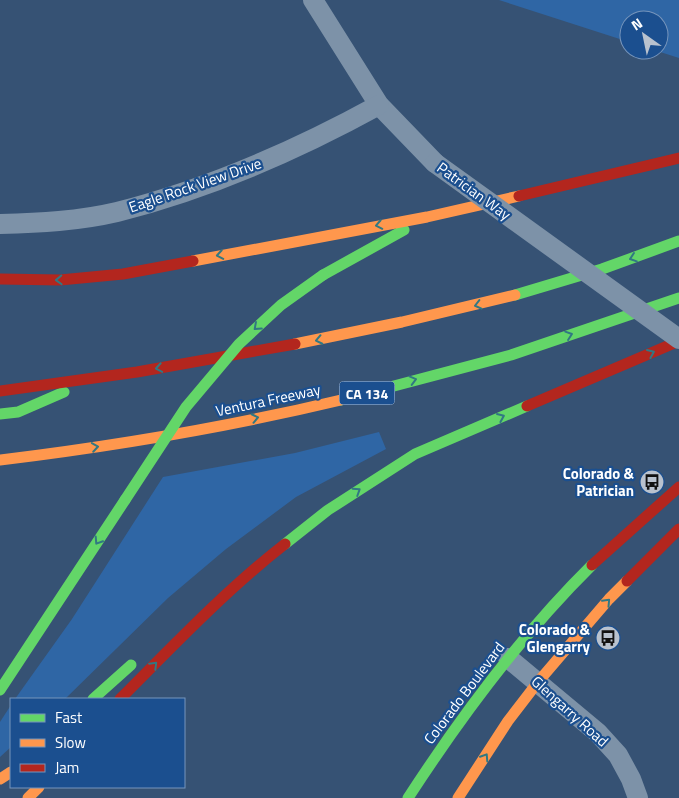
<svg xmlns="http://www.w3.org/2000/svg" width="679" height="798" viewBox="0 0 679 798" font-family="'Titillium Web',sans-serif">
<rect width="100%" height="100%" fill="#365274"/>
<g fill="#2f66a5">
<polygon points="499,0 679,0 679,58 654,50 659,50 659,20 629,20 629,42"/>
<polygon points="379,432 386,449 296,497 226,549 168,598 65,699 15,699 72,619 163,477 295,453"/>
<polygon points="11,705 11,747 0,757 0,722"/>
</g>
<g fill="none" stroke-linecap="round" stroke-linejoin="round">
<g stroke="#7d92a8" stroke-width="20">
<polyline points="313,0 379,105 435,163"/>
<path d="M 0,224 C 39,223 79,221 117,212 C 208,189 297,150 379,105"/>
<polyline points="508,658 598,733 618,755 631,779 638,798"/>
</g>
<g stroke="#63d668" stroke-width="11">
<polyline points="323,275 404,230"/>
<polyline points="515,295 602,269 679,241"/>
<polyline points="341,400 511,355 679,298"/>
<polyline points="0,414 18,412 64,392"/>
<polyline points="285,544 328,510 415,454 527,406"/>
<polyline points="0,690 125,500"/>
<polyline points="93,699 131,665"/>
<path d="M 408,798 C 462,715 521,635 592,565"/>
</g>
<g stroke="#ff974d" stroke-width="11">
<polyline points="193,261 427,217 519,196"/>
<polyline points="295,344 402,322 515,295"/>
<path d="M 0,460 C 115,446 228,427 341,400"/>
<polyline points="0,779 11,772"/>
<polyline points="28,798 39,787"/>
<polyline points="458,798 508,721 538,682 609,599 627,581"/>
</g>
<g stroke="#b3261e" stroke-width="11">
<polyline points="519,196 679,158"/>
<polyline points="0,279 60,280 123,274 193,261"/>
<polyline points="0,391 137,372 295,344"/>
<polyline points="527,406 679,341"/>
<polyline points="592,565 679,487"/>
<polyline points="627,581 679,529"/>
<path d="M 120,699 C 173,646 226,590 285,544"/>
</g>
<polyline stroke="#7d92a8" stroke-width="20" points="435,163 679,339"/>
<polyline stroke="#63d668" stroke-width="11" points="125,500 186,407 239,344 281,305 323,275"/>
</g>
<defs><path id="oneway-chevron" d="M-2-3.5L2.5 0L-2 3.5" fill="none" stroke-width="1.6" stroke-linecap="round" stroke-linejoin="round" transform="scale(1.25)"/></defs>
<g stroke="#317883">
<use href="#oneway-chevron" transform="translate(379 225) rotate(169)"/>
<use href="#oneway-chevron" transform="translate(220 255) rotate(170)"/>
<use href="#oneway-chevron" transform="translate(633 258) rotate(161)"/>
<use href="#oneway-chevron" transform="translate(59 280) rotate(178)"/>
<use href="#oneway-chevron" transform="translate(478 305) rotate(166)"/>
<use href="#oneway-chevron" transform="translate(257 327) rotate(138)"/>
<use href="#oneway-chevron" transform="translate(569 335) rotate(-19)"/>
<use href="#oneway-chevron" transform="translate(319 340) rotate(168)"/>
<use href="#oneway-chevron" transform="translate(651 353) rotate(-23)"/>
<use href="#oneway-chevron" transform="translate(159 368) rotate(170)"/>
<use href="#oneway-chevron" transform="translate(413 380) rotate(-15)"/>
<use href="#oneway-chevron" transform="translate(501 417) rotate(-23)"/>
<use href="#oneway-chevron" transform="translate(255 418) rotate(-12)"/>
<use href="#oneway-chevron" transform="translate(95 447) rotate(-9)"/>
<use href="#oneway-chevron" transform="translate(357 491) rotate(-33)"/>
<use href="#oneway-chevron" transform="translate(98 541) rotate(123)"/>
<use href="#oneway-chevron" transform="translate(607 602) rotate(-47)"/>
<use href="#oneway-chevron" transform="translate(154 665) rotate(-45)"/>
<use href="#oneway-chevron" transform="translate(485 757) rotate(-57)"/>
</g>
<defs>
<symbol id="bus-disc" viewBox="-11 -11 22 22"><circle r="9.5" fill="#b9c2ce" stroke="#1b4f8f"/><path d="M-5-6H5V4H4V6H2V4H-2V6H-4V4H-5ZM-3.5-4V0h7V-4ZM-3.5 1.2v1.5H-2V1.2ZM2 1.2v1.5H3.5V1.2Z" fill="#111"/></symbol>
</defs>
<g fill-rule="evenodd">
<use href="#bus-disc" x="638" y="468" width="28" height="28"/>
<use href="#bus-disc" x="594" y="624" width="28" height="28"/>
</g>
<g text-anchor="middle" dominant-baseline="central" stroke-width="4.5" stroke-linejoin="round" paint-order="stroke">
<rect fill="#1b4f8f" stroke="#bbcadd" stroke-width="1" x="339.5" y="381.5" width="55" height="23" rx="4"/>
<g font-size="14" font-weight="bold" fill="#fff">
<text x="367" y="393">CA 134</text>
</g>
<g font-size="15" fill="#fff" stroke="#1b4f8f">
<text transform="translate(195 185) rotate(-19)">Eagle Rock View Drive</text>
<text transform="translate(474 191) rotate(36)">Patrician Way</text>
<text transform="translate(268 400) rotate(-12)">Ventura Freeway</text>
<text transform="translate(464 693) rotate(-53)">Colorado Boulevard</text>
<text transform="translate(570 711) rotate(42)">Glengarry Road</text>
</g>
<g font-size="15" font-weight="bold" fill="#fff" stroke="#1b4f8f" text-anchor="end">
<text x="634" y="473">Colorado &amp;<tspan x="634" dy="17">Patrician</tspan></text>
<text x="590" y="629">Colorado &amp;<tspan x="590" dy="17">Glengarry</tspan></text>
</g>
</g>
<rect x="10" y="698" width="175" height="90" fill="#1b4f8f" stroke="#7695bc"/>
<rect x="20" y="714" width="25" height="8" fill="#63d668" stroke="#7695bc"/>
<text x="55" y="723" font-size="15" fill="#ffffff">Fast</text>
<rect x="20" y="739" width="25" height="8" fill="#ff974d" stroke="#7695bc"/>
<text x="55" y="748" font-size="15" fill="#ffffff">Slow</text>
<rect x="20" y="764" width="25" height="8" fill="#b3261e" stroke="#7695bc"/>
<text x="55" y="773" font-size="15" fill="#ffffff">Jam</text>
<g transform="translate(644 35) rotate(327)"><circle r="24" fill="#1b4f8f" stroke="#7695bc"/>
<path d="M0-4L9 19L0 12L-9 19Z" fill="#b9c2ce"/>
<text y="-8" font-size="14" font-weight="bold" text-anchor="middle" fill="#ffffff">N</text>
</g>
</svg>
